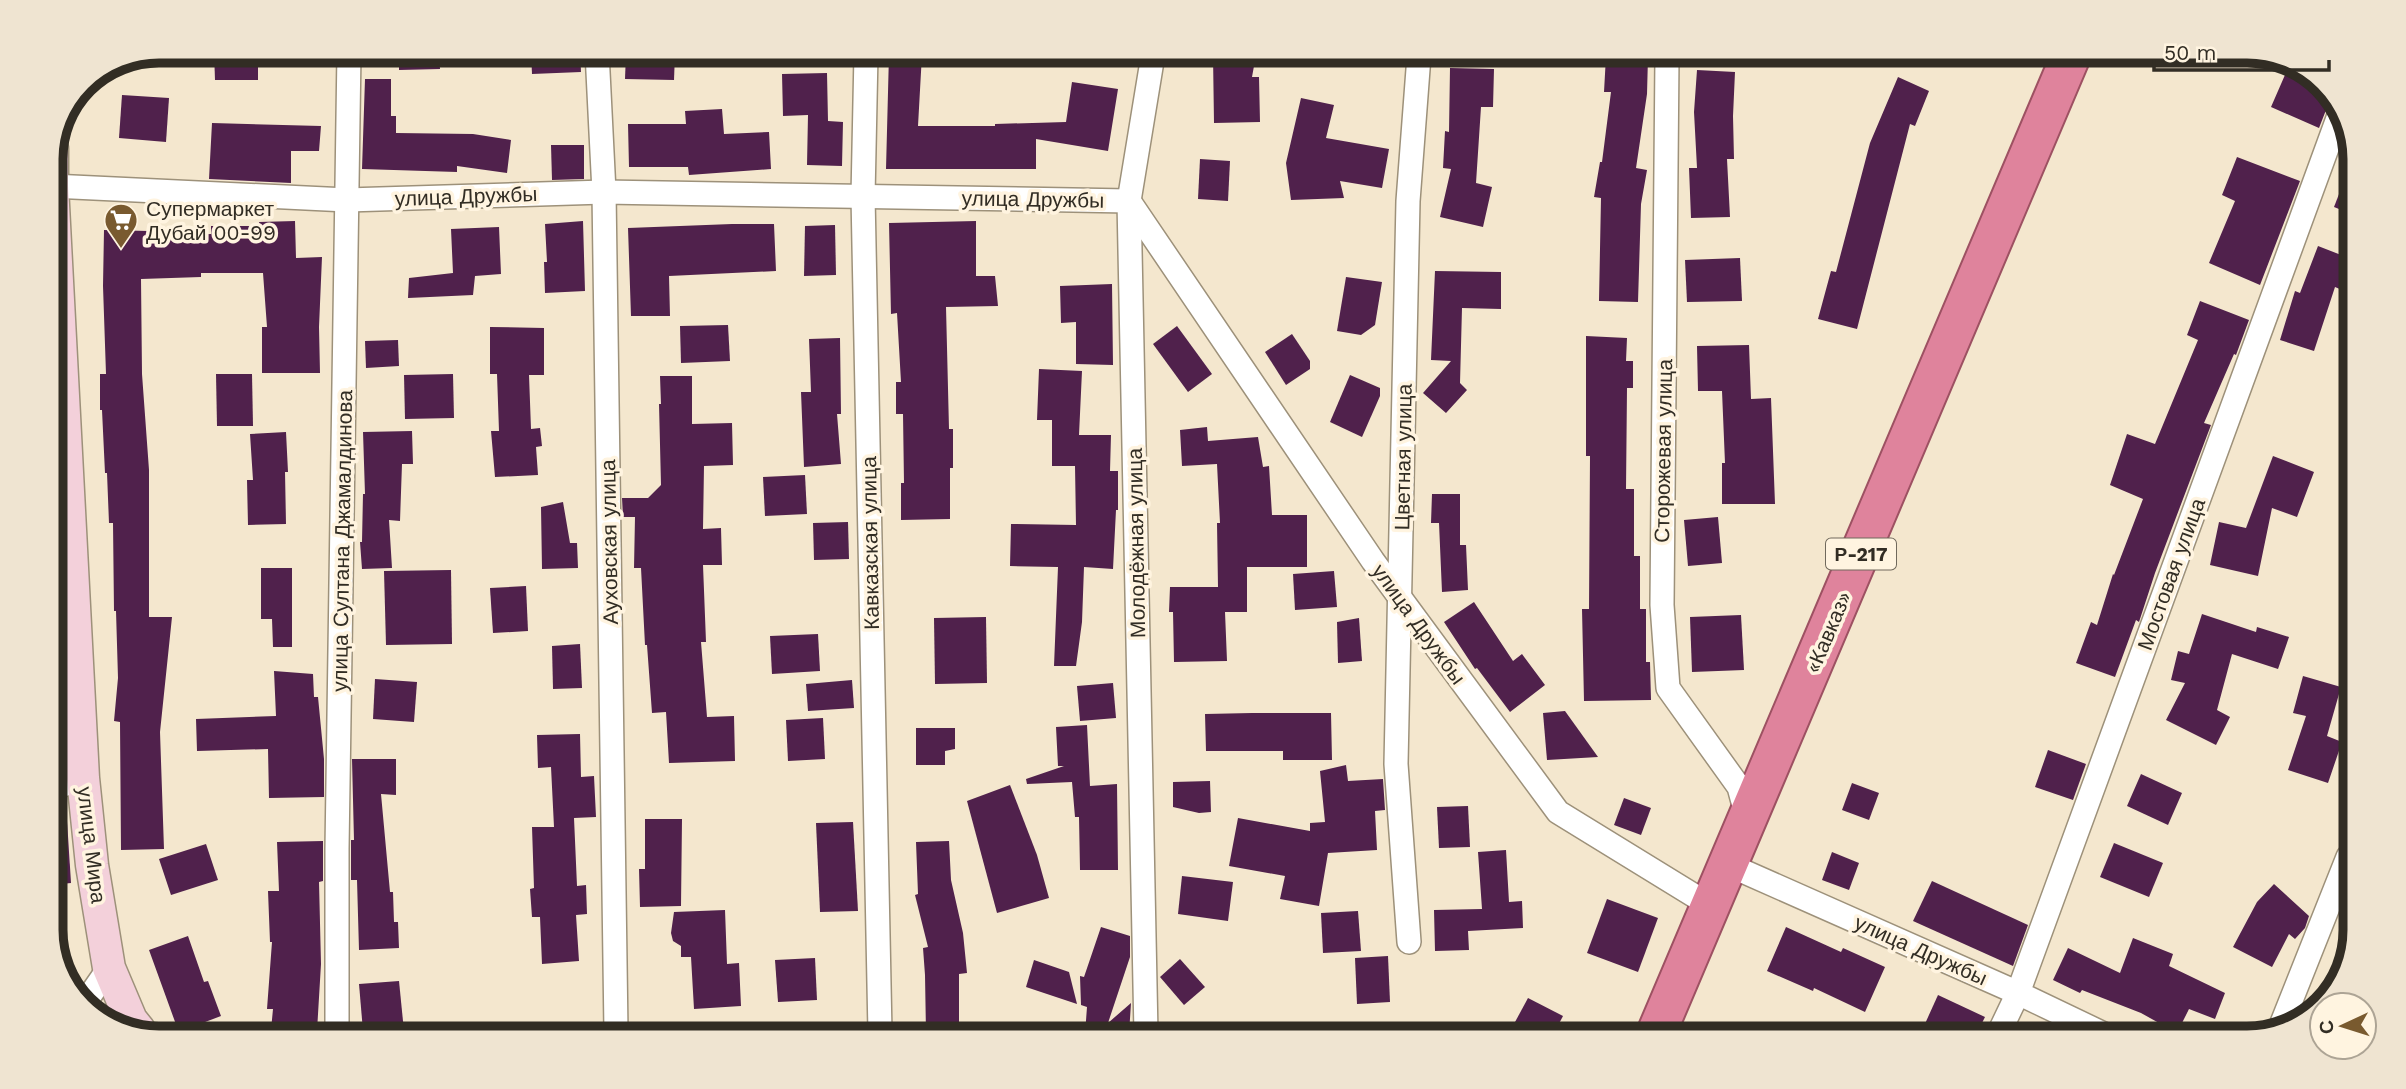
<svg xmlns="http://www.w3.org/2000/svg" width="2406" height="1089" viewBox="0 0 2406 1089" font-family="'Work Sans',sans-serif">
<rect width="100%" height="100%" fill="#f4e7ce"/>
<g fill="#50214c">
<polygon points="214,51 258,51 258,80 215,80"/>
<polygon points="399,52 439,52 440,69 399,70"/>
<polygon points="531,52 580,52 581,72 532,74"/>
<polygon points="626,53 675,53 674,80 625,79"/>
<polygon points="889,54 922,54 918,126 995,126 995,124 1066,122 1072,82 1118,89 1108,151 1036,139 1036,169 886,169"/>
<polygon points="1213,55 1256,55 1252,77 1259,77 1260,122 1214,123"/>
<polygon points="1606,56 1648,57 1647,94 1636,168 1647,170 1641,204 1638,302 1599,301 1601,198 1594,197 1600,162 1602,162 1611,92 1604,92"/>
<polygon points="2291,61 2335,97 2328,105 2319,128 2271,107"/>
<polygon points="1450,68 1494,69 1493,107 1481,107 1476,183 1492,187 1483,227 1440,217 1451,169 1443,168 1445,131 1449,132"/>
<polygon points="1697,70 1735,72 1733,116 1734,159 1727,159 1730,217 1691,218 1689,168 1697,168 1694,112"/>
<polygon points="827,73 828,121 843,122 842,166 807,165 808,115 783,116 782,74"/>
<polygon points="1898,77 1929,91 1915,126 1910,124 1857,329 1818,319 1831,271 1836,272 1870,143"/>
<polygon points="365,79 391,79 391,116 396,116 396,133 473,134 511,140 507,173 457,166 457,172 362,169"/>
<polygon points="122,95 169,98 166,142 119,138"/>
<polygon points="1301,98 1334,105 1326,138 1389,149 1382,188 1340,181 1344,198 1291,200 1286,163"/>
<polygon points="722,109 724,134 769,132 771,169 689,175 688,167 629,167 628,124 686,124 685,111"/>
<polygon points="212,123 321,126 319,151 291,151 291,183 209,179"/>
<polygon points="551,145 584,145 584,179 552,180"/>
<polygon points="2237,157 2300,181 2260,285 2209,263 2235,201 2222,195"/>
<polygon points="2353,158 2355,158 2354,215 2334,207"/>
<polygon points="1200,159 1230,161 1228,201 1198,199"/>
<polygon points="295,221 296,258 322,257 319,327 320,373 262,373 262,327 267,327 263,273 201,273 201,277 141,279 142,374 149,470 149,617 172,617 160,732 164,849 121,850 120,722 114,721 118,678 116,611 114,611 113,523 109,523 107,473 105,473 102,410 100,410 100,374 106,374 103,286 104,230 149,231 149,236 211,234 211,226 260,226 259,222"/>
<polygon points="583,221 585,291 545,293 544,262 547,262 545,224"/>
<polygon points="976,221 976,276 995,276 998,306 946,307 949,429 953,429 953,468 950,468 950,519 901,520 901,483 904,483 903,414 896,414 896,382 901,382 897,313 891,314 889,223"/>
<polygon points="732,224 774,224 776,271 669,276 670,316 631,316 628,228"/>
<polygon points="835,225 836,275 804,276 805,226"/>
<polygon points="499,227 501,274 475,276 473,295 408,298 409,278 453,273 451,229"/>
<polygon points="2318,246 2354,260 2354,280 2349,293 2335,287 2314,351 2280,340 2295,291 2300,293"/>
<polygon points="1740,258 1742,301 1687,302 1685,260"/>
<polygon points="1435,271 1501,272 1501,309 1462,308 1460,383 1467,390 1446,413 1423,393 1451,361 1431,360"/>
<polygon points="1346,277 1382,282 1375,325 1361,335 1337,331"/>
<polygon points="1112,284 1113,365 1076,364 1076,322 1061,323 1060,286"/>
<polygon points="2200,301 2249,320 2236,355 2234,354 2204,423 2211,425 2155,573 2139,622 2136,620 2115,677 2076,663 2091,622 2097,625 2113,574 2114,575 2143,499 2110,485 2127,434 2155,444 2198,340 2187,335"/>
<polygon points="728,325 730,361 681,363 680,326"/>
<polygon points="1177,326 1212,374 1188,392 1153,344"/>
<polygon points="490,327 544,328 544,375 529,375 531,429 540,428 542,446 536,447 538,475 495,477 491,431 499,431 497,374 490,374"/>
<polygon points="1292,334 1310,361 1310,369 1286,385 1265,352"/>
<polygon points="1586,336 1627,338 1626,361 1633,361 1633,388 1627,388 1626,489 1634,489 1634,556 1640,556 1640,609 1646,609 1646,662 1650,662 1651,700 1584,701 1582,609 1589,609 1590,456 1586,456"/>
<polygon points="840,338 841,414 837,414 841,464 804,467 801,392 811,392 809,339"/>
<polygon points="398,340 399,366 366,368 365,341"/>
<polygon points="1749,345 1751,399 1771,398 1775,504 1722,504 1722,463 1725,463 1722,391 1698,391 1697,346"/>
<polygon points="1039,369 1082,371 1079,435 1111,435 1110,471 1118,471 1118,510 1116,510 1113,569 1084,567 1082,622 1076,666 1054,666 1058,567 1010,566 1011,524 1076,525 1075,466 1052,466 1052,420 1037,420"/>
<polygon points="216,374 252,374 253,426 217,426"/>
<polygon points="453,374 454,418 405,419 404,375"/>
<polygon points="1350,375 1380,388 1380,396 1362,437 1330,422"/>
<polygon points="660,376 692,376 692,424 732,423 733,465 704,466 703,529 721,528 722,565 703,565 706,642 701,642 707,717 734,716 735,761 669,763 666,712 652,713 647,645 645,645 641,568 634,568 635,517 623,517 622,498 648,498 661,485 659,404 661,404"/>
<polygon points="1207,427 1208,441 1258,437 1263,467 1269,466 1272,515 1307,515 1307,567 1247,567 1247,612 1225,612 1227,661 1174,662 1173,612 1169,612 1170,587 1218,587 1217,523 1220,523 1217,464 1182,466 1180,430"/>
<polygon points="412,431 413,464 402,464 400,521 389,520 392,568 362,569 360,542 362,542 363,494 365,494 363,432"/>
<polygon points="286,432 288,472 285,472 286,524 248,525 247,480 253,480 250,434"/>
<polygon points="2273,456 2314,472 2297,517 2272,508 2258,576 2210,565 2219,522 2246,528"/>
<polygon points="805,475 807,514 765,516 763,477"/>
<polygon points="1432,494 1460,494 1460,545 1466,545 1468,590 1442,592 1439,523 1431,523"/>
<polygon points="563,502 570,543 577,543 578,568 542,569 541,507"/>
<polygon points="1718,517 1722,563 1688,566 1684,520"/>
<polygon points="848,522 849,559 814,560 813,523"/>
<polygon points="261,568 292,568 292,647 273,647 272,619 261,619"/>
<polygon points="451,570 452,644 386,645 384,571"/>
<polygon points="1334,571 1337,607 1295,610 1293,574"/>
<polygon points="526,586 528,631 493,633 490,588"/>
<polygon points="1474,602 1513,661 1522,654 1545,685 1510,712 1477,668 1475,669 1444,622"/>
<polygon points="2202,614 2256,632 2257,627 2289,637 2278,669 2232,654 2217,710 2230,717 2216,745 2166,720 2185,683 2171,680 2178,651 2189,654"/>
<polygon points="1741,615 1744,670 1692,672 1690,617"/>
<polygon points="986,617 987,683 935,684 934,618"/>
<polygon points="1359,618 1362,661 1338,663 1337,622"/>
<polygon points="818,634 820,671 772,674 770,636"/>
<polygon points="580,644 582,688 553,689 552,646"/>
<polygon points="274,671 313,674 314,697 318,697 324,759 324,797 269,798 268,749 197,751 196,719 276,716"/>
<polygon points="2303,676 2341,687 2327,736 2342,742 2328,783 2288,770 2306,716 2293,713"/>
<polygon points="375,679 417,682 414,722 373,719"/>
<polygon points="852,680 854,708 808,711 806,684"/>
<polygon points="1113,683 1116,718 1080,721 1077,686"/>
<polygon points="1565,711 1598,757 1547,760 1543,713"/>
<polygon points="1252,713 1331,713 1332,760 1283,760 1283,751 1206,751 1205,714"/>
<polygon points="823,718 825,759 788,761 786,720"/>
<polygon points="1087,725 1090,786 1117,784 1118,870 1080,870 1079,817 1075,817 1072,782 1027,784 1026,779 1064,766 1058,766 1056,727"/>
<polygon points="916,728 955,728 955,749 945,751 945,765 916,765"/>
<polygon points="580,734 581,777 594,776 596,817 574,818 577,886 586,885 587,914 576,915 579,961 542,964 540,917 532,917 530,889 534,888 532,827 554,827 551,767 538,768 537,735"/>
<polygon points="2048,750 2086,764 2073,800 2035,787"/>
<polygon points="352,759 396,759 396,795 381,794 390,892 393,892 394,922 398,922 399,948 359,950 357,880 351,880 351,840 354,840"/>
<polygon points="1346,765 1348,781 1383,779 1385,810 1375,811 1377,850 1328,853 1319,906 1280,899 1285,876 1229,866 1238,818 1310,831 1310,823 1325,822 1320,771"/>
<polygon points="2141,774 2182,793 2168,825 2127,806"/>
<polygon points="1210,781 1211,812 1199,813 1173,807 1173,782"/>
<polygon points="1852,783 1879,793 1869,820 1842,810"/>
<polygon points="1010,785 1037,855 1049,898 997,913 967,801"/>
<polygon points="1624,798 1651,808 1641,835 1614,825"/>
<polygon points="66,805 71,883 51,885 51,806"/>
<polygon points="1468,806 1470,847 1439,848 1437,807"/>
<polygon points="645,819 682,819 681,906 640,907 639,869 645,869"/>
<polygon points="853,822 858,911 820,912 816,823"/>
<polygon points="323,841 323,881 319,882 321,964 317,1031 271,1030 273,1009 267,1009 272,942 270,942 268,891 279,891 277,842"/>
<polygon points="949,841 951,880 963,933 967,973 959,974 959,1033 926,1033 925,975 923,948 928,947 915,895 918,894 916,842"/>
<polygon points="2114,843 2163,863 2149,897 2100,877"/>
<polygon points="206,844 218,880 171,895 159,859"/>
<polygon points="1506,850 1509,902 1522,901 1523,928 1468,931 1469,950 1435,951 1434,910 1482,909 1478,852"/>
<polygon points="1832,852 1859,863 1849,890 1822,880"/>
<polygon points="1182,876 1233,882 1228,921 1178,914"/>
<polygon points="1932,881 2028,925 2013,966 1913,921"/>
<polygon points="2274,884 2309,916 2305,928 2295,939 2289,934 2272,967 2233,947 2257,902"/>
<polygon points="1607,899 1658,918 1638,972 1587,953"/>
<polygon points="725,910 727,964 739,963 741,1006 694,1009 691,957 681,957 681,946 673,941 671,933 674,912"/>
<polygon points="1358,911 1361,951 1323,953 1321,913"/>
<polygon points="1101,927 1130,936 1130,957 1108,1023 1131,1003 1129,1034 1085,1034 1087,1007 1081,1005 1080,976 1084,977"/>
<polygon points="1786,927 1841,952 1843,948 1885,967 1865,1012 1814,988 1813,991 1767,971"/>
<polygon points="188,936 204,982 208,981 221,1016 184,1030 178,1030 149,950"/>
<polygon points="2133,938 2173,954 2169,966 2225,993 2215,1019 2189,1009 2177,1033 2141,1013 2082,990 2080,993 2053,980 2068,948 2120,973"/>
<polygon points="1388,956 1390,1002 1357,1004 1355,958"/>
<polygon points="815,958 817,1000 778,1002 775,960"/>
<polygon points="1180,959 1205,987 1184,1005 1160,977"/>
<polygon points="1034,960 1069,972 1077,1004 1026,987"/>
<polygon points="399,981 404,1031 363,1031 359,984"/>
<polygon points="1938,995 1985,1017 1975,1037 1919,1037"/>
<polygon points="1528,998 1563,1016 1553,1035 1508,1035"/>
</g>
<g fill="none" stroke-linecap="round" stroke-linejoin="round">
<defs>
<g id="minor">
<polyline points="597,52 604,192 616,1032"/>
<polyline points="866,54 863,196 880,1033"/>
<polyline points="1667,57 1662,605 1668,688 1739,787 1747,817"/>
<polyline points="52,186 347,200 604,192 1129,201"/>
<polyline points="1129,201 1373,561 1558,812 1711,906"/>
<polyline points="51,789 83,778"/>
<polyline points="1729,865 2018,993 2112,1038"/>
<polyline points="1409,942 1396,764 1408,201 1419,56"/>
<polyline points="84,1004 109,968"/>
<polyline points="2280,1028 2348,857"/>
<polyline points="337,1031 337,849 349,52"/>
<polyline points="1146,1034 1129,201 1153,55"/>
<polyline points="1997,1037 2018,993 2341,110"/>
</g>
<polyline id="secondary" points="52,149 52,186 83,778 92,865 109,968 131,1020 139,1030"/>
<polyline id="trunk" points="1655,1036 2070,58"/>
</defs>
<use href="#minor" stroke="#9d917a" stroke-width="26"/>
<use href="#secondary" stroke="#9d917a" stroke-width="35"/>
<use href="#trunk" stroke="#9d5162" stroke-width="42"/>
<use href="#minor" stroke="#fff" stroke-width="23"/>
<use href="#secondary" stroke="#f3d0da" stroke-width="32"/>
<use href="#trunk" stroke="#df839c" stroke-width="38"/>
</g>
<defs>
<symbol id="supermarket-pin" viewBox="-11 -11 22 30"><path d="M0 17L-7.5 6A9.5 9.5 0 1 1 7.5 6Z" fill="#795a2f" stroke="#fff4e0"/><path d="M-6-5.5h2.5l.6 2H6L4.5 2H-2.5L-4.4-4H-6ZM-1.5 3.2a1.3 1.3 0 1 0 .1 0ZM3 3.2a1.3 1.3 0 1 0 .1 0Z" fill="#fff"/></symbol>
</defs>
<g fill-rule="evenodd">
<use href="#supermarket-pin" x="102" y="201" width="38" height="52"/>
</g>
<g text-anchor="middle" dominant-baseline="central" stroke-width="7" stroke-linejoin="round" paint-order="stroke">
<rect fill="#fff4e0" stroke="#70695c" stroke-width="2" x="1826" y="538.5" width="70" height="31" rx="5"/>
<g font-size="19" font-weight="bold" fill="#322d24">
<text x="1861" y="554">Р-217</text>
</g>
<g font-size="21" fill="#322d24" stroke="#fff4e0">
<text transform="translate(466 196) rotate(-2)">улица Дружбы</text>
<text transform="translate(1033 199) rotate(1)">улица Дружбы</text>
<text transform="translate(1663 451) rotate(-89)">Сторожевая улица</text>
<text transform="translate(1403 457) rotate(-89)">Цветная улица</text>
<text transform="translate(342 541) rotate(-89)">улица Султана Джамалдинова</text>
<text transform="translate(609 542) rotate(-91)">Ауховская улица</text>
<text transform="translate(870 543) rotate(-91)">Кавказская улица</text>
<text transform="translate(1136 543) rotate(-91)">Молодёжная улица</text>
<text transform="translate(2171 574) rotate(-70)">Мостовая улица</text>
<text transform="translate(1419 624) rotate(54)">улица Дружбы</text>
<text transform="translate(1828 632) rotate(-67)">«Кавказ»</text>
<text transform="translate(92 845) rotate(83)">улица Мира</text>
<text transform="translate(1921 950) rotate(24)">улица Дружбы</text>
</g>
<g font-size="21" fill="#322d24" stroke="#fff4e0" text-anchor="start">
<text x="146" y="208">Супермаркет<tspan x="146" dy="24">Дубай 00-99</tspan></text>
</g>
</g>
<path d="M0 0H2406V1089H0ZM159 63H2247A96 96 0 0 1 2343 159V930A96 96 0 0 1 2247 1026H159A96 96 0 0 1 63 930V159A96 96 0 0 1 159 63Z" fill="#efe4d1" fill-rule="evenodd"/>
<path fill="none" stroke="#322d24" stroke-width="9" d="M159 63H2247A96 96 0 0 1 2343 159V930A96 96 0 0 1 2247 1026H159A96 96 0 0 1 63 930V159A96 96 0 0 1 159 63Z"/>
<g transform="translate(2343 1026) rotate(266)"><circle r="33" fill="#fff4e0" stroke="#ada495" stroke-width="2"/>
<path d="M0-5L12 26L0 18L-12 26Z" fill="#795a2f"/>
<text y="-10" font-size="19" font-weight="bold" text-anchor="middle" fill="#322d24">С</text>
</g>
<path d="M2154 60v10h175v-10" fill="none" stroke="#322d24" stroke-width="3.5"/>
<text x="2164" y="60" font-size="21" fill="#322d24" stroke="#fff4e0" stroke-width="5" paint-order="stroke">50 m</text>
</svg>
